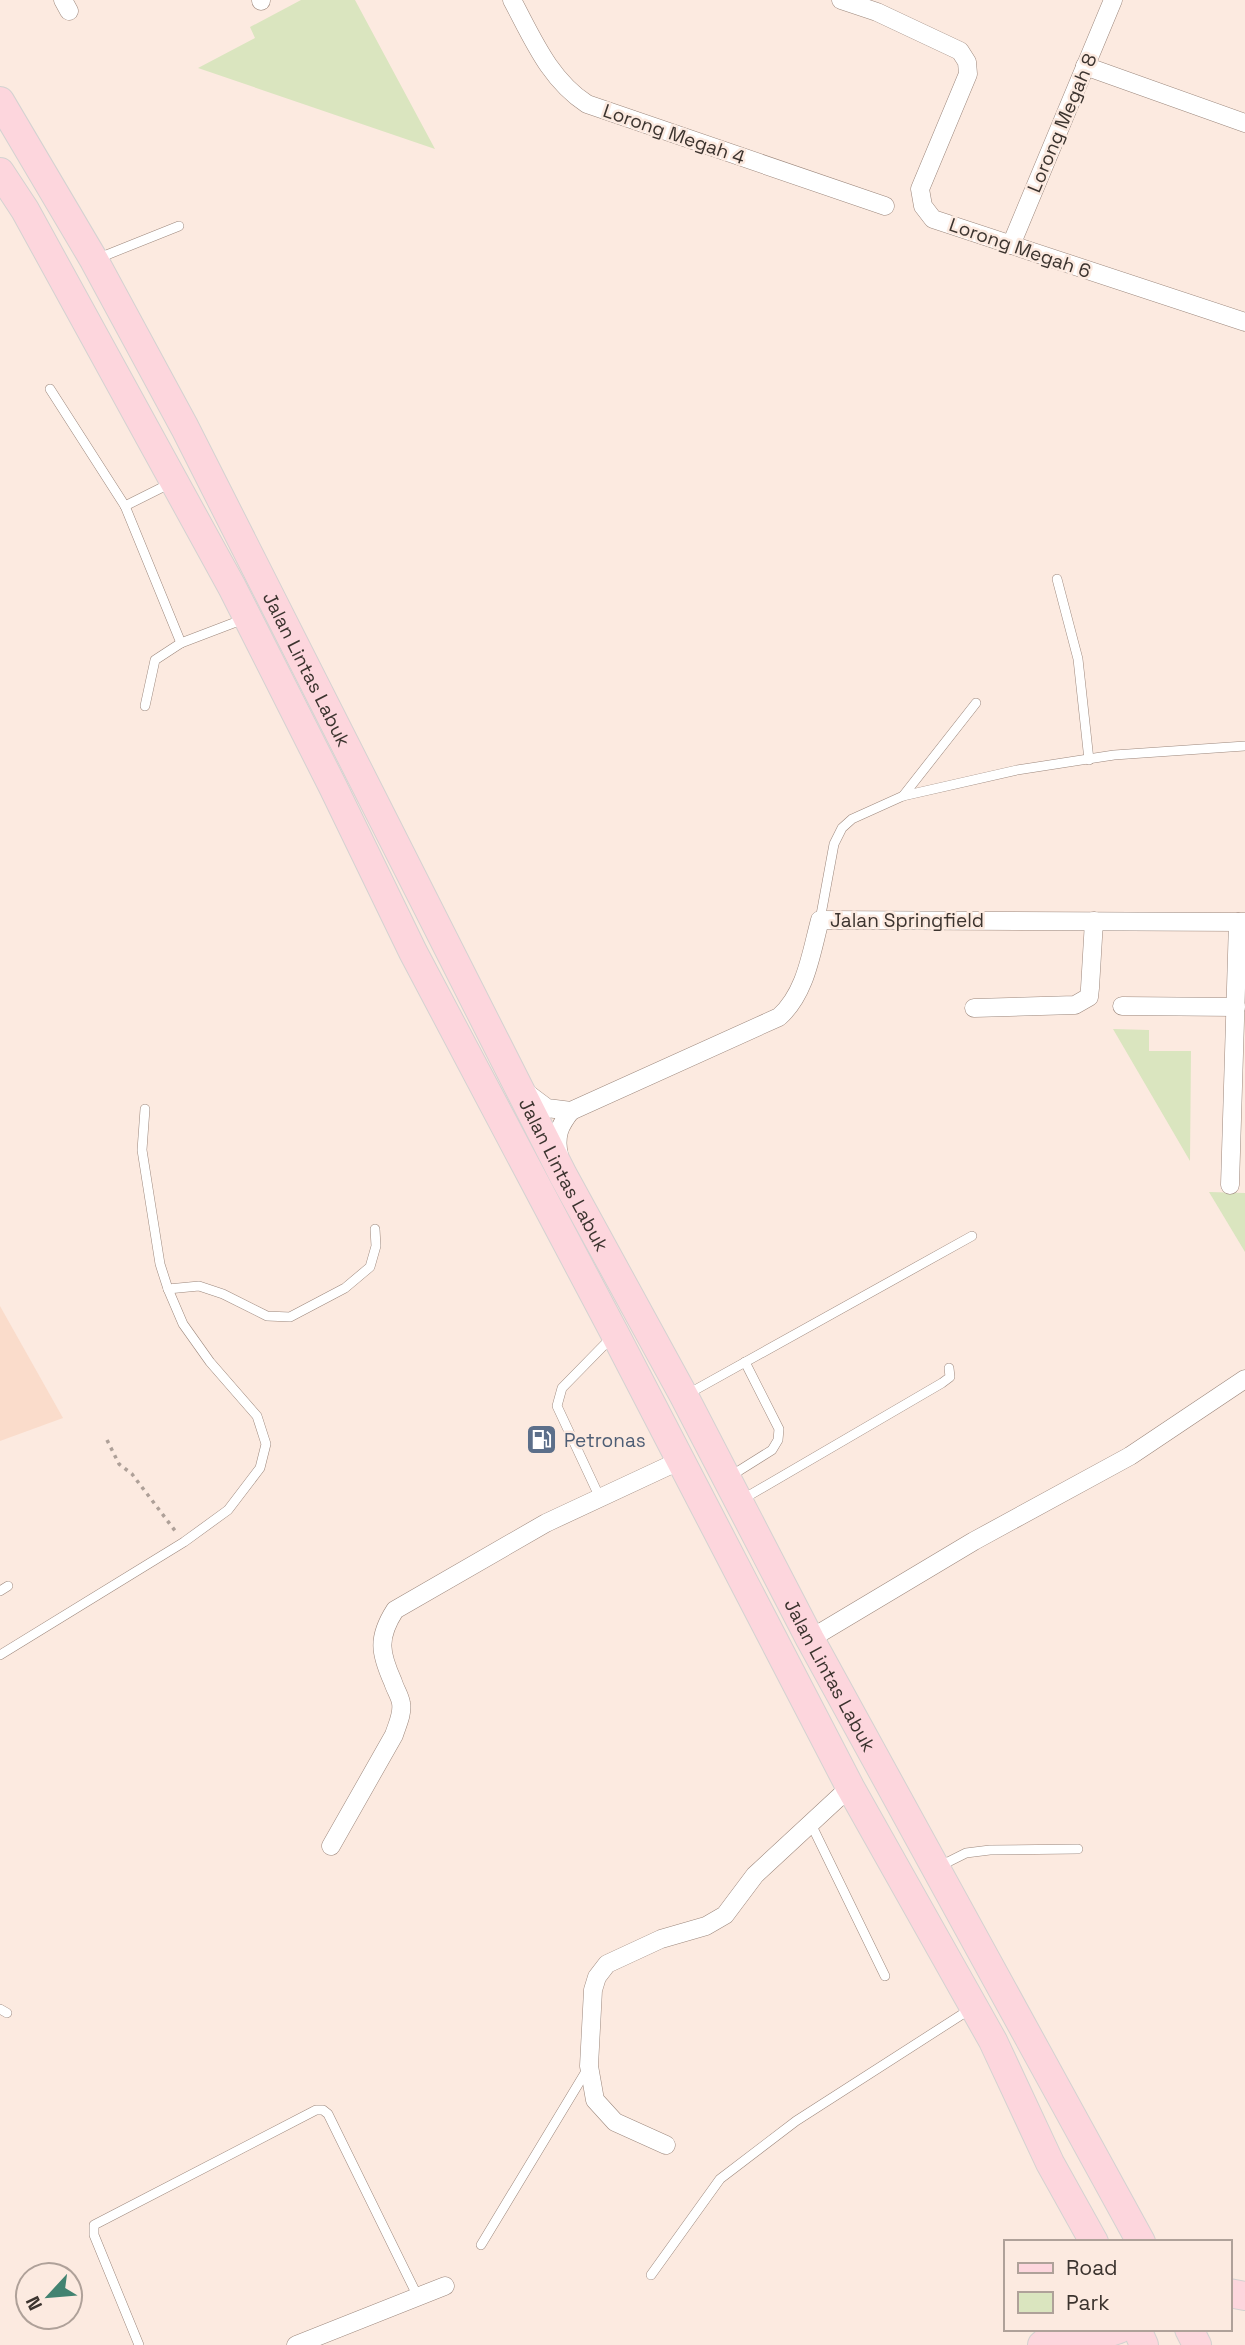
<svg xmlns="http://www.w3.org/2000/svg" width="1245" height="2345" viewBox="0 0 1245 2345" font-family="'Space Grotesk',sans-serif">
<rect width="100%" height="100%" fill="#fceae0"/>
<polygon fill="#fadccb" points="0,1306 63,1418 0,1441"/>
<g fill="#dae5bf">
<polygon points="301,0 355,0 435,149 198,68 255,38 250,27"/>
<polygon points="1113,1029 1149,1030 1149,1051 1191,1051 1190,1161"/>
<polygon points="1209,1192 1245,1193 1245,1252"/>
</g>
<g fill="none" stroke-linecap="round" stroke-linejoin="round">
<defs>
<g id="lane">
<polyline points="99,258 179,226"/>
<polyline points="50,389 125,506"/>
<polyline points="169,484 125,506 181,643"/>
<polyline points="1057,579 1078,659 1089,760"/>
<polyline points="145,706 155,660 181,643 244,619"/>
<polyline points="903,796 976,703"/>
<polyline points="820,920 834,844 842,828 852,819 903,796 1017,770 1114,755 1245,746"/>
<polyline points="168,1289 199,1286 223,1294 267,1316 290,1317 345,1288 370,1267 376,1246 375,1229"/>
<polyline points="686,1395 972,1236"/>
<polyline points="729,1477 772,1450 778,1440 779,1429 745,1362"/>
<polyline points="600,1498 557,1406 562,1388 611,1338"/>
<polyline points="743,1499 942,1383 950,1377 949,1368"/>
<polyline points="0,1591 8,1586"/>
<polyline points="0,1655 184,1542 228,1510 260,1468 266,1444 257,1416 210,1362 183,1324 168,1289 160,1264 142,1150 145,1109"/>
<polyline points="811,1824 885,1976"/>
<polyline points="940,1866 966,1853 990,1850 1078,1849"/>
<polyline points="0,2009 7,2013"/>
<polyline points="481,2245 588,2068"/>
<polyline points="651,2275 720,2179 796,2121 972,2008"/>
<polyline points="139,2345 94,2235 94,2225 316,2110 323,2110 328,2114 418,2297"/>
</g>
<g id="street">
<polyline points="63,0 69,11"/>
<polyline points="261,0 261,1"/>
<path d="M 512,0 C 533,39 549,79 587,104 L 885,206"/>
<polyline points="841,0 877,12 960,51 967,62 968,74 920,189 923,206 933,219 1245,322"/>
<polyline points="1085,66 1245,123"/>
<polyline points="1011,245 1113,0"/>
<polyline points="1122,1006 1236,1007"/>
<polyline points="974,1008 1075,1005 1089,997 1090,988 1094,921"/>
<path d="M 527,1093 L 547,1108 L 571,1111 L 779,1017 C 806,993 811,953 820,920 L 1245,922"/>
<path d="M 559,1155 C 555,1136 559,1126 571,1111"/>
<polyline points="1230,1185 1238,922"/>
<polyline points="810,1639 974,1541 1130,1456 1245,1379"/>
<path d="M 331,1846 L 394,1735 C 397,1725 403,1714 401,1703 C 400,1696 395,1689 393,1682 C 380,1653 377,1638 395,1610 L 546,1523 L 679,1461"/>
<polyline points="666,2145 615,2122 595,2100 589,2066 593,1990 597,1977 607,1964 661,1939 706,1926 725,1915 755,1875 850,1787"/>
<polyline points="296,2345 445,2286"/>
</g>
<g id="primary">
<path id="s1" d="M 0,101 L 94,260 L 185,428 L 563,1175 L 684,1396 L 810,1639 L 1141,2242"/>
<polyline points="0,172 25,210 232,587 333,787 413,952 615,1334 850,1787 993,2041 1050,2163 1094,2242"/>
<polyline points="1229,2293 1245,2296"/>
<polyline points="1137,2329 1144,2345"/>
<polyline points="1189,2329 1197,2345"/>
<polyline points="1042,2345 1061,2329"/>
<polyline points="1071,2345 1119,2329"/>
</g>
</defs>
<use href="#lane" stroke="#9c877c" stroke-width="10"/>
<use href="#street" stroke="#9c877c" stroke-width="19"/>
<use href="#primary" stroke="#d4d2d1" stroke-width="30"/>
<polyline stroke="#aea098" stroke-width="3.5" stroke-dasharray="3.5 5" stroke-linecap="butt" points="107,1440 119,1464 132,1474 176,1532"/>
<use href="#lane" stroke="#fff" stroke-width="9"/>
<use href="#street" stroke="#fff" stroke-width="18"/>
<use href="#primary" stroke="#fdd6dd" stroke-width="28"/>
</g>
<defs>
<symbol id="fuel-square" viewBox="-11 -11 22 22"><rect x="-9" y="-9" width="18" height="18" rx="4" fill="#5c6f8a" stroke="#fceae0"/><path d="M-5.5-6h7V0h2V4h1.3V-2.5L3-4.5l.8-.8L6-3V5H2.5V1h-1V6h-7ZM-4.2-4.7v3.2H.2V-4.7Z" fill="#fff"/></symbol>
</defs>
<g fill-rule="evenodd">
<use href="#fuel-square" x="524" y="1422" width="35" height="35"/>
</g>
<g text-anchor="middle" dominant-baseline="central" stroke-width="5" stroke-linejoin="round" paint-order="stroke">
<g font-size="19" fill="#3c342f" stroke="#fceae0">
<text transform="translate(1062 123) rotate(-67)">Lorong Megah 8</text>
<text transform="translate(674 134) rotate(19)">Lorong Megah 4</text>
<text transform="translate(1020 248) rotate(19)">Lorong Megah 6</text>
<text stroke="none"><textPath href="#s1" startOffset="646">Jalan Lintas Labuk</textPath></text>
<text x="907" y="920">Jalan Springfield</text>
<text stroke="none"><textPath href="#s1" startOffset="1213">Jalan Lintas Labuk</textPath></text>
<text stroke="none"><textPath href="#s1" startOffset="1780">Jalan Lintas Labuk</textPath></text>
</g>
<g font-size="19" fill="#4e5e75" stroke="#fceae0" text-anchor="start">
<text x="564" y="1440">Petronas</text>
</g>
</g>
<rect x="1004" y="2240" width="228" height="91" fill="#fceae0" stroke="#afa199" stroke-width="2"/>
<rect x="1018" y="2263" width="35" height="10" fill="#fdd6dd" stroke="#afa199" stroke-width="2"/>
<text x="1066" y="2275" font-size="21" fill="#3c342f">Road</text>
<rect x="1018" y="2292" width="35" height="21" fill="#dae5bf" stroke="#afa199" stroke-width="2"/>
<text x="1066" y="2310" font-size="21" fill="#3c342f">Park</text>
<g transform="translate(49 2296) rotate(244)"><circle r="33" fill="#fceae0" stroke="#afa199" stroke-width="2"/>
<path d="M0-5L12 26L0 18L-12 26Z" fill="#428371"/>
<text y="-10" font-size="19" font-weight="bold" text-anchor="middle" fill="#3c342f">N</text>
</g>
</svg>
